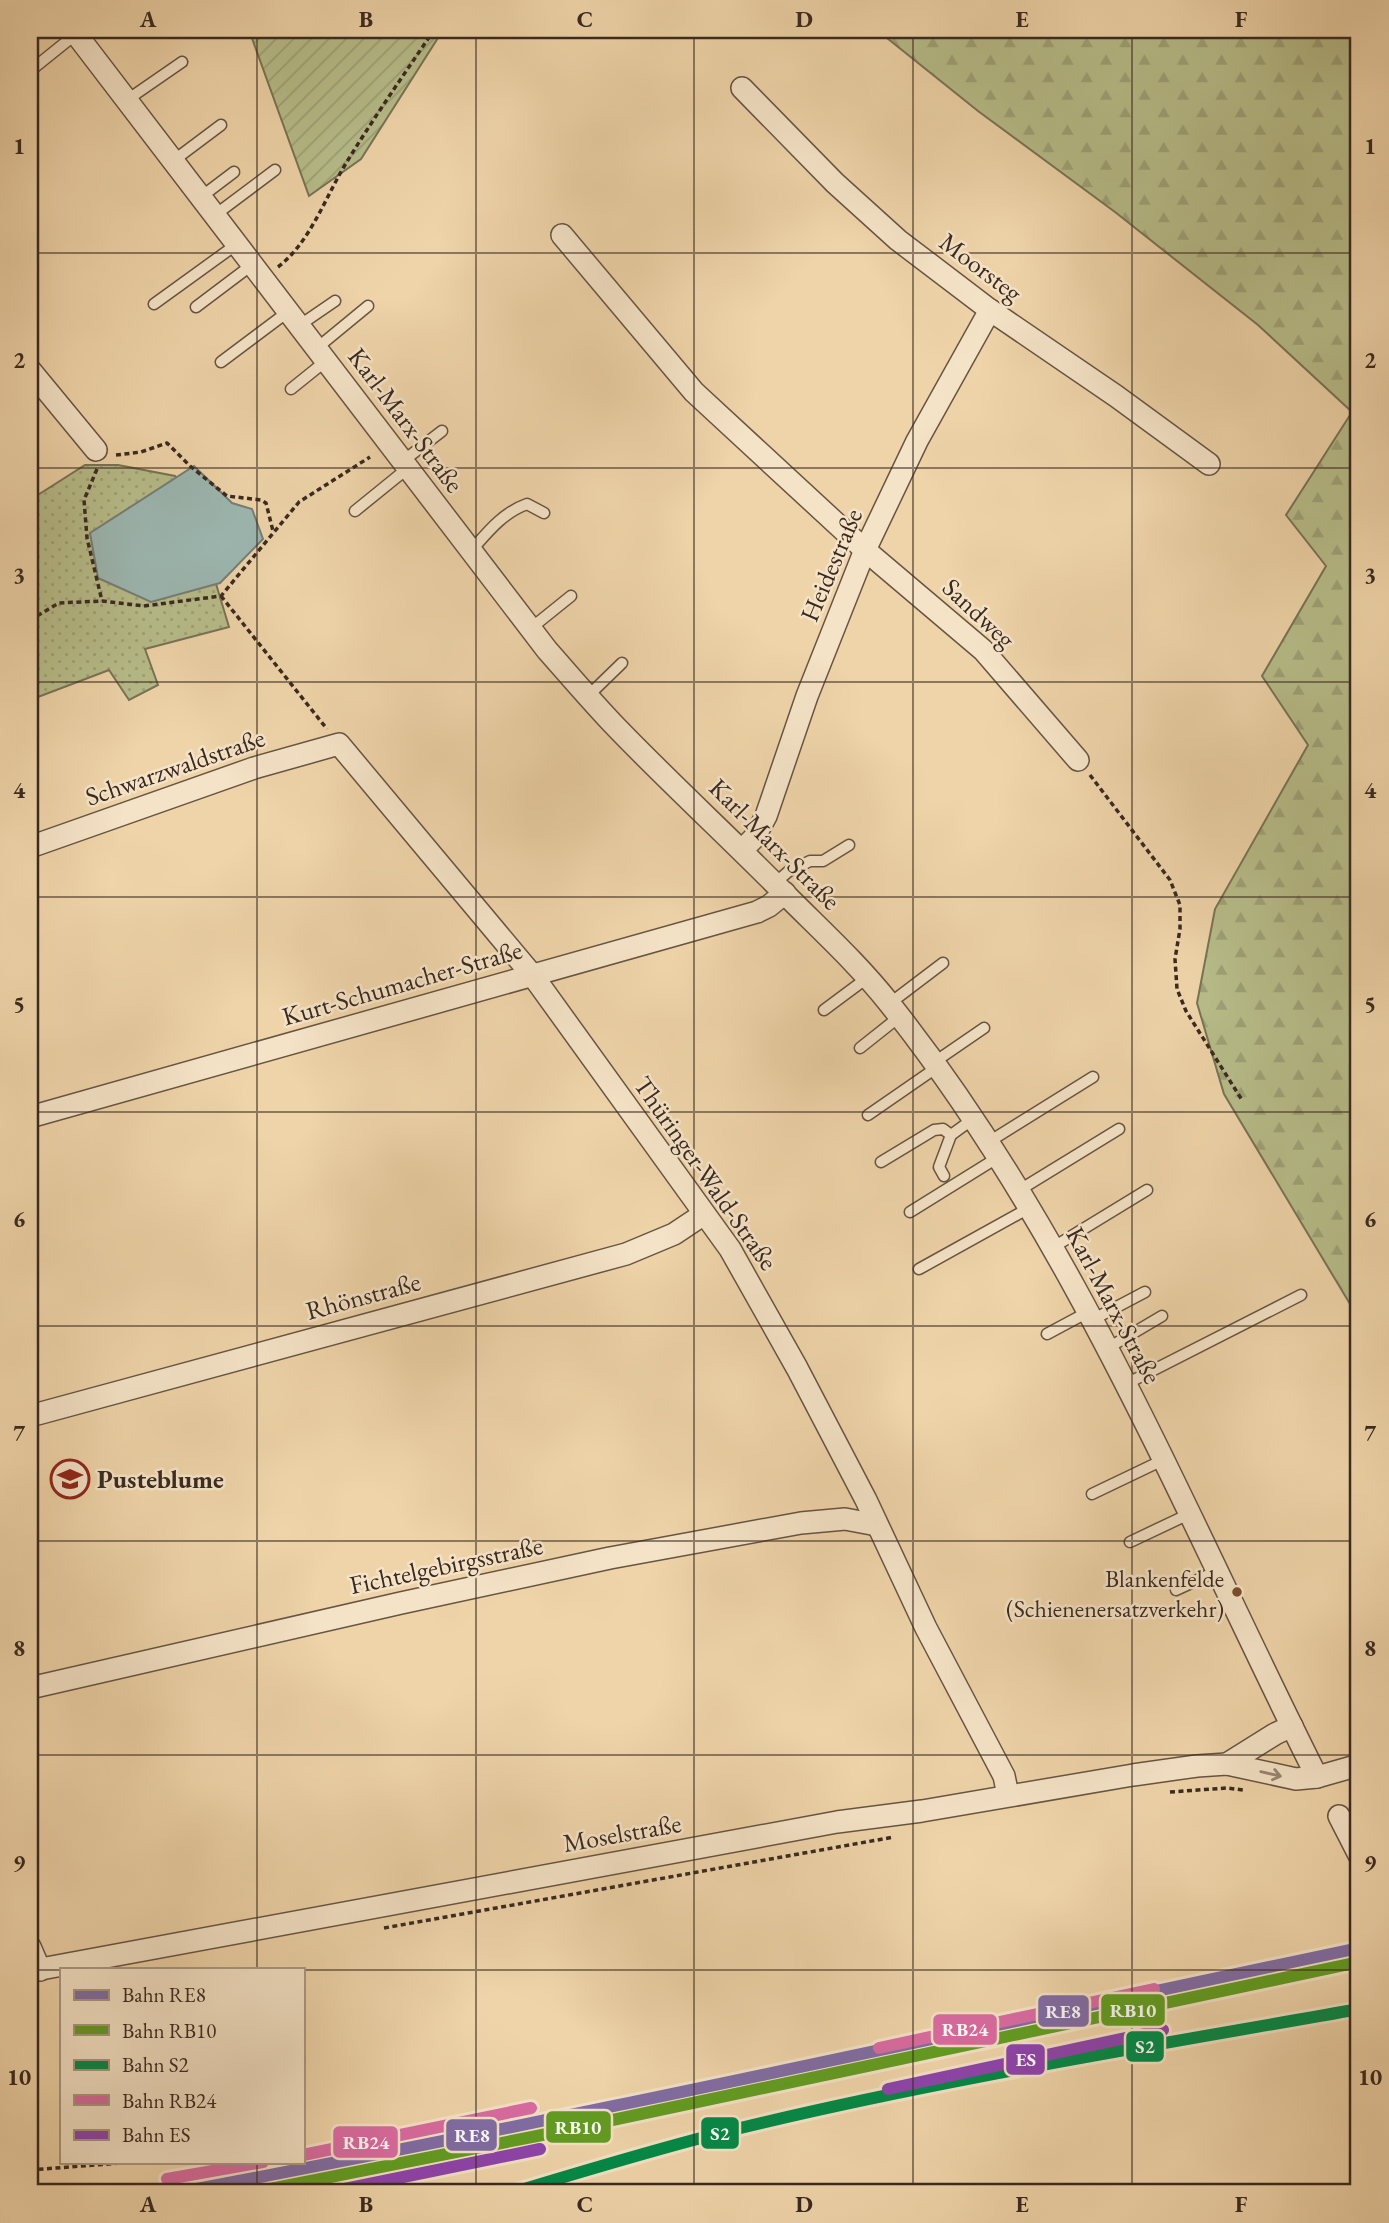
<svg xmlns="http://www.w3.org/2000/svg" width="1389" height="2223" viewBox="0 0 1389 2223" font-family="'EB Garamond',serif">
<defs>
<pattern id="grass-dots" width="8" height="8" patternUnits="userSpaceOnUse" patternTransform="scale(1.75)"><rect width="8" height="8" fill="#b7bd8a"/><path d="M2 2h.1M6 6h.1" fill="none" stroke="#9ea277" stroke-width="1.8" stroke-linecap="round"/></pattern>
<pattern id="forest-firs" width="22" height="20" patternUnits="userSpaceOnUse" patternTransform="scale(1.75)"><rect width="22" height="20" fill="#b7bd8a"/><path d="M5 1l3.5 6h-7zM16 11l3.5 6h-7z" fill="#9ea277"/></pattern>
<pattern id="garden-furrows" width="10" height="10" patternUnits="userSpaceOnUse" patternTransform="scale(1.75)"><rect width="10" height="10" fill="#b7bd8a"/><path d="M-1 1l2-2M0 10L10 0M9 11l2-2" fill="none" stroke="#9ea277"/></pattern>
</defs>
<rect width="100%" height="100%" fill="#efd4a9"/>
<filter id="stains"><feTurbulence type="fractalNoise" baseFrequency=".00286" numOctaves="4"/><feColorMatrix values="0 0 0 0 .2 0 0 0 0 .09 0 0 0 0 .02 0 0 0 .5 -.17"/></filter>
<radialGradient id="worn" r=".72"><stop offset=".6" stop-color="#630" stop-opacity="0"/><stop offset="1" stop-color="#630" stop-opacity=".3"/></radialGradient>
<polygon fill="url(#grass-dots)" stroke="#787356" stroke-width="2" points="85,465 118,465 175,476 189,494 229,627 145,649 158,685 129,700 109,670 30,700 30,500"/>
<polygon fill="url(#forest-firs)" stroke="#787356" stroke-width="2" points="877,30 1359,30 1359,1319 1224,1094 1197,1003 1215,909 1308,745 1262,676 1326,566 1286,515 1352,412 1258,325 1115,212 978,111"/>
<polygon fill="url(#garden-furrows)" stroke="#787356" stroke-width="2" points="249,30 443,30 361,159 309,196"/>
<polygon fill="#9cb7b1" stroke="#757e77" stroke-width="2" points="194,466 232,503 252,509 263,539 220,583 151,602 98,578 90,533"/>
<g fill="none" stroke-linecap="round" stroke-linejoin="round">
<defs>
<g id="service">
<polyline points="30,71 76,34"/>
<polyline points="127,100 182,62"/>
<polyline points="173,161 221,125"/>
<polyline points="201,197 234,172"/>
<polyline points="215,215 275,170"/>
<polyline points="154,304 237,244"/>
<polyline points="196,307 253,264"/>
<polyline points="300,325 335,301"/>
<polyline points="317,348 368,306"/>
<polyline points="221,362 289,311"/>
<polyline points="291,389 327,360"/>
<polyline points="403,461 442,431"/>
<polyline points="355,511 408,468"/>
<path d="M 470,552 C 487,533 502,513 527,504 L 544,513"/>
<polyline points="530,629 571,596"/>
<polyline points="588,696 622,663"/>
<polyline points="775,883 789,871 802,865 810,861 823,861 849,845"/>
<polyline points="889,1004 943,963"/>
<polyline points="824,1010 867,978"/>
<polyline points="860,1048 899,1017"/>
<polyline points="933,1063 984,1028"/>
<polyline points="868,1115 936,1068"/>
<polyline points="987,1143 1093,1077"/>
<polyline points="881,1162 934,1130 943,1129 951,1135"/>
<polyline points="944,1176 939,1167 951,1135 973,1119"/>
<polyline points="1018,1191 1119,1129"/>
<polyline points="910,1212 997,1158"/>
<polyline points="1052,1248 1147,1190"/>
<polyline points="919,1269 1029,1208"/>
<polyline points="1092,1320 1145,1292"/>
<polyline points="1047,1334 1088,1312"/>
<polyline points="1108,1348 1162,1316"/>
<polyline points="1126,1384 1301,1295"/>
<polyline points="1092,1494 1163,1460"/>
<polyline points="1130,1542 1189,1514"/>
<polyline points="1176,1590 1217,1571"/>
</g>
<g id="minor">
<path d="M 73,30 L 547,650 C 570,676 592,702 616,727 C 672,785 732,840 789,898 C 823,932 859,965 889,1003 C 1074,1235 1185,1514 1317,1777"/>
<polyline points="742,88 835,183 898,240 990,310 1116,396 1209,464"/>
<polyline points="562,235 694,392 865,550 983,650 1078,760"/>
<polyline points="30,370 96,450"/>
<polyline points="30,847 254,768 339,744 533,976 730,1249 797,1368 866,1500 926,1628 1004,1776 1008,1795"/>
<polyline points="742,850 754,838 766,816 807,696 865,550 917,441 990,310"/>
<polyline points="30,1117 757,912 769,906 785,893"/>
<polyline points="30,1416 626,1254 674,1234 704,1214"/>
<polyline points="30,1688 401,1603 610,1558 801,1523 845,1519 877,1525"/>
<polyline points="1227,1764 1275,1734 1292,1726"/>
<polyline points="1339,1816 1359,1855"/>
<polyline points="30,1947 40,1970"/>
<polyline points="30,1971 837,1822 922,1811 1133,1775 1197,1766 1227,1764 1296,1779 1317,1777 1359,1765"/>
</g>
</defs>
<use href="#service" stroke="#675443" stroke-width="13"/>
<use href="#minor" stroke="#675443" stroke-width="24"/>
<g stroke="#3a2921" stroke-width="3.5" stroke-dasharray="5 3.5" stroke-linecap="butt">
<path d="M 278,267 C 311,242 327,193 348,160 C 375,116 405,73 434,30"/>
<polyline points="116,455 141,452 167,443 190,466 227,496 261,500 266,503 273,531"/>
<polyline points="97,469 84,500 87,538 102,601"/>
<polyline points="221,596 327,729"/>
<polyline points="30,620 59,603 102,601 144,606 221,596 299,502 370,457"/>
<polyline points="1090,775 1170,880 1180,905 1180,929 1175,959 1177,989 1186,1011 1242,1100"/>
<polyline points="1170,1792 1227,1788 1243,1790"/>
<polyline points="384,1928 894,1837"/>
<polyline points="303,2138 304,2138"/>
<polyline points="30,2170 134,2162"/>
</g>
<use href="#service" stroke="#f5e3c7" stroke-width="10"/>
<use href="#minor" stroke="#f5e3c7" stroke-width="21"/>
<polyline stroke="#3a2921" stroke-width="5" stroke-dasharray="12 12" stroke-linecap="butt" points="270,2193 340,2176"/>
<defs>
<path id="rail-1" d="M 175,2193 C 571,2119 965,2031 1359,1948"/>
<polyline id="rail-2" points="249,2193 537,2136 1359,1962"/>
<path id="rail-3" d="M 511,2193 C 580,2172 650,2151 720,2133 C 930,2081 1145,2047 1359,2009"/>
<g id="rail-4">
<polyline points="879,2048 1154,1989"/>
<polyline points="303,2155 531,2108"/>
<polyline points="167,2179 263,2162"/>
</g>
<g id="rail-5">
<polyline points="888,2089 1163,2030"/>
<polyline points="325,2193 540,2149"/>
</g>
</defs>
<use href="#rail-1" stroke="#f5e3c7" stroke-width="18"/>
<use href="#rail-2" stroke="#f5e3c7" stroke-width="18"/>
<use href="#rail-3" stroke="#f5e3c7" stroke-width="18"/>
<use href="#rail-4" stroke="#f5e3c7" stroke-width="18"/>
<use href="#rail-5" stroke="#f5e3c7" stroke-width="18"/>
<use href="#rail-1" stroke="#816da6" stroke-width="12"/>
<use href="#rail-2" stroke="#629d22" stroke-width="12"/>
<use href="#rail-3" stroke="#018a47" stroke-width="12"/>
<use href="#rail-4" stroke="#da6ba2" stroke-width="12"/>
<use href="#rail-5" stroke="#8e44ad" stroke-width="12"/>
</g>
<defs><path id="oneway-shaft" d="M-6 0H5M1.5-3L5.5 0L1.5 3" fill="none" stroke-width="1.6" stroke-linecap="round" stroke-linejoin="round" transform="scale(1.75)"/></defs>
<use stroke="#988674" href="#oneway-shaft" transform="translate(1271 1774) rotate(13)"/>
<path fill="none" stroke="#3a2921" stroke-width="2" stroke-opacity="0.55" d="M 257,30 L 257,1969M 476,30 L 476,2193M 694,30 L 694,2193M 913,30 L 913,2193M 1132,30 L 1132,2193M 30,253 L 1359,253M 30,468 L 1359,468M 30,682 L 1359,682M 30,897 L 1359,897M 30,1112 L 1359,1112M 30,1326 L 1359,1326M 30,1541 L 1359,1541M 30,1755 L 1359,1755M 30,1970 L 61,1970M 303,1970 L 1359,1970M 257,2162 L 257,2193"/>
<defs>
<symbol id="school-ring" viewBox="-11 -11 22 22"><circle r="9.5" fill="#f5e3c7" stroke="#8f2418" stroke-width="1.5"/><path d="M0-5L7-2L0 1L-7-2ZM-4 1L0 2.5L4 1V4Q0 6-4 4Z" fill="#8f2418"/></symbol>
</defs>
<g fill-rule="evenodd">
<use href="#school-ring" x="48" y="1457" width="44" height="44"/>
</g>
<circle fill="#7a4b2a" stroke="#f5e3c7" stroke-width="2.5" cx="1237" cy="1592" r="6"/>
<g text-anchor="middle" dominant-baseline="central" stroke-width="5" stroke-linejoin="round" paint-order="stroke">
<g font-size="24" fill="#3a2921" stroke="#f5e3c7" text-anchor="end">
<text x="1224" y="1578">Blankenfelde<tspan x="1224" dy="30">(Schienenersatzverkehr)</tspan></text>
</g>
<g font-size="26" fill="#3a2921" stroke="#f5e3c7">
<text transform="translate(981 267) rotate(37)">Moorsteg</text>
<text transform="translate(406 420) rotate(53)">Karl-Marx-Straße</text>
<text transform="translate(831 565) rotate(-67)">Heidestraße</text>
<text transform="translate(979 613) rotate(43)">Sandweg</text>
<text transform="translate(175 767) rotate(-19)">Schwarzwaldstraße</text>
<text transform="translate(775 844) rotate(45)">Karl-Marx-Straße</text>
<text transform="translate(402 983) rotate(-16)">Kurt-Schumacher-Straße</text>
<text transform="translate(706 1173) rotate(55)">Thüringer-Wald-Straße</text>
<text transform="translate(363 1296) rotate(-15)">Rhönstraße</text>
<text transform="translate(1114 1305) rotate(62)">Karl-Marx-Straße</text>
<text transform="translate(446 1565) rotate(-12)">Fichtelgebirgsstraße</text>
<text transform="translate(622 1833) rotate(-10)">Moselstraße</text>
</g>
<g font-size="26" font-weight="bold" fill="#3a2921" stroke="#f5e3c7" text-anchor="start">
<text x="97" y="1479">Pusteblume</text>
</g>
</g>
<g stroke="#f5e3c7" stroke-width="2.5">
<rect x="1100" y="1993" width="66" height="34" rx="7" fill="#629d22"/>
<rect x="1037" y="1994" width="53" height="34" rx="7" fill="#816da6"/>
<rect x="932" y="2013" width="66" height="33" rx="7" fill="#da6ba2"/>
<rect x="1125" y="2030" width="40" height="33" rx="7" fill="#018a47"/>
<rect x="1005" y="2043" width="41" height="33" rx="7" fill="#8e44ad"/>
<rect x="545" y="2110" width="67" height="34" rx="7" fill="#629d22"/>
<rect x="700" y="2116" width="40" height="34" rx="7" fill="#018a47"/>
<rect x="445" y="2118" width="53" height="34" rx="7" fill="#816da6"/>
<rect x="332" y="2125" width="67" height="34" rx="7" fill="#da6ba2"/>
</g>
<g font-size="19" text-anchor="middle" font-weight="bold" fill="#fff">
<text x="1133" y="2017">RB10</text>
<text x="1063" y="2018">RE8</text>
<text x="965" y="2036">RB24</text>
<text x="1145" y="2053">S2</text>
<text x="1026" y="2066">ES</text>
<text x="578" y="2134">RB10</text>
<text x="720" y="2140">S2</text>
<text x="472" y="2142">RE8</text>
<text x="366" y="2149">RB24</text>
</g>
<rect width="1389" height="2223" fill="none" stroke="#efd4a9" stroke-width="77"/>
<rect x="60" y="1968" width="245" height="196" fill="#f5e3c7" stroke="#aa9985" stroke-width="2"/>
<rect x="74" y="1990" width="35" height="10" fill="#816da6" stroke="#aa9985" stroke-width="2"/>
<text x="122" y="2002" font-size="21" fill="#3a2921">Bahn RE8</text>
<rect x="74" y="2025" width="35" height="10" fill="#629d22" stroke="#aa9985" stroke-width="2"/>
<text x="122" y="2038" font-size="21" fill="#3a2921">Bahn RB10</text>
<rect x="74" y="2060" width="35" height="10" fill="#018a47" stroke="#aa9985" stroke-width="2"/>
<text x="122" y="2072" font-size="21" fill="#3a2921">Bahn S2</text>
<rect x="74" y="2095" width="35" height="10" fill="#da6ba2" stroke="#aa9985" stroke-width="2"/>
<text x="122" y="2108" font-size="21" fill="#3a2921">Bahn RB24</text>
<rect x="74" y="2130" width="35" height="10" fill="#8e44ad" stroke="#aa9985" stroke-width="2"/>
<text x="122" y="2142" font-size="21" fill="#3a2921">Bahn ES</text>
<rect x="38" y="38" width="1312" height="2146" fill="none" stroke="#3a2921" stroke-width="2.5"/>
<g font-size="23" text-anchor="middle" font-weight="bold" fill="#3a2921">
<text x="148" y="27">A</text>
<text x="366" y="27">B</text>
<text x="585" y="27">C</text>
<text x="804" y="27">D</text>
<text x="1022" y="27">E</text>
<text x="1241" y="27">F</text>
<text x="19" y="154">1</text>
<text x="1370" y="154">1</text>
<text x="19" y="368">2</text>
<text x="1370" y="368">2</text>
<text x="19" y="583">3</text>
<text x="1370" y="583">3</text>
<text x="19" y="798">4</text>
<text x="1370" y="798">4</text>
<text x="19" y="1012">5</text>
<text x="1370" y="1012">5</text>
<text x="19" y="1227">6</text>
<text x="1370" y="1227">6</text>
<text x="19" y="1441">7</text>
<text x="1370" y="1441">7</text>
<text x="19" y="1656">8</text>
<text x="1370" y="1656">8</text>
<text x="19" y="1871">9</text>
<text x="1370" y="1871">9</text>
<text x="19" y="2085">10</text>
<text x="1370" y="2085">10</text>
<text x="148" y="2212">A</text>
<text x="366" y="2212">B</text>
<text x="585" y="2212">C</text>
<text x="804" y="2212">D</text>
<text x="1022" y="2212">E</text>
<text x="1241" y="2212">F</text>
</g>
<rect width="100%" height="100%" filter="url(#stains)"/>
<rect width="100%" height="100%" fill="url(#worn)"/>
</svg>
